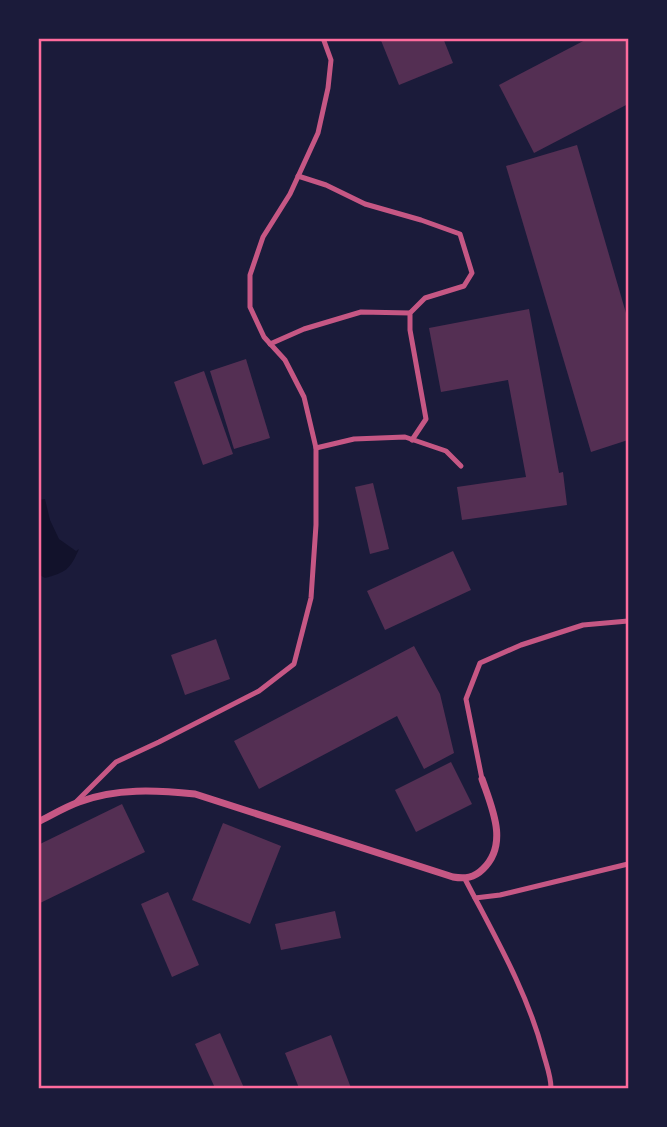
<svg xmlns="http://www.w3.org/2000/svg" width="667" height="1127" viewBox="0 0 667 1127" font-family="Helvetica,sans-serif">
<rect width="100%" height="100%" fill="#1b1b3a"/>
<path fill="#12122b" d="M 45,499 L 50,520 L 59,539 L 76,551 L 79,549 C 70,570 66,572 45,578 L 38,574 L 39,500 Z"/>
<g fill="#542f53">
<polygon points="380,38 443,38 453,63 399,85"/>
<polygon points="589,38 628,38 628,104 534,153 499,85"/>
<polygon points="577,145 628,320 628,440 591,452 506,166"/>
<polygon points="529,309 559,473 563,472 567,505 462,520 457,487 526,477 508,380 441,392 429,328"/>
<polygon points="246,359 270,438 234,449 210,371"/>
<polygon points="204,371 233,454 203,465 174,382"/>
<polygon points="373,483 389,549 370,554 355,487"/>
<polygon points="453,551 471,590 385,630 367,591"/>
<polygon points="216,639 230,679 185,695 171,655"/>
<polygon points="414,646 440,694 454,753 424,769 397,716 259,789 234,741"/>
<polygon points="451,762 472,804 416,832 395,790"/>
<polygon points="122,804 145,852 38,904 38,845"/>
<polygon points="223,823 281,846 250,924 192,900"/>
<polygon points="168,892 199,965 172,977 141,904"/>
<polygon points="335,911 341,938 281,950 275,924"/>
<polygon points="220,1033 244,1088 215,1088 195,1044"/>
<polygon points="331,1035 351,1088 299,1088 285,1053"/>
</g>
<g fill="none" stroke-linecap="round" stroke-linejoin="round">
<g stroke="#c65784" stroke-width="5">
<polyline points="298,176 326,185 365,204 421,220 460,234 472,273 464,286 425,298 410,313 410,330 426,419 412,440"/>
<polyline points="270,344 304,329 361,312 410,313"/>
<polyline points="316,448 354,439 405,437 446,451 461,466"/>
<polyline points="482,779 466,699 480,663 521,645 583,625 628,621"/>
<polyline points="76,802 116,762 159,742 259,691 294,664 311,598 316,525 316,448 304,397 285,360 264,337 250,307 250,275 263,237 290,194 318,133 328,88 331,60 323,38"/>
<path d="M 465,879 C 494,935 527,991 543,1052 C 546,1064 551,1076 551,1088"/>
<polyline points="475,898 500,895 628,864"/>
</g>
<path stroke="#c65784" stroke-width="7" d="M 38,822 C 52,815 65,807 79,802 C 116,788 156,790 195,794 L 453,877 C 465,879 474,878 483,869 C 509,844 492,808 482,779"/>
</g>
<rect width="667" height="1127" fill="none" stroke="#1b1b3a" stroke-width="80"/>
<rect x="40" y="40" width="587" height="1047" fill="none" stroke="#ff6b9d" stroke-width="2.5"/>
</svg>
